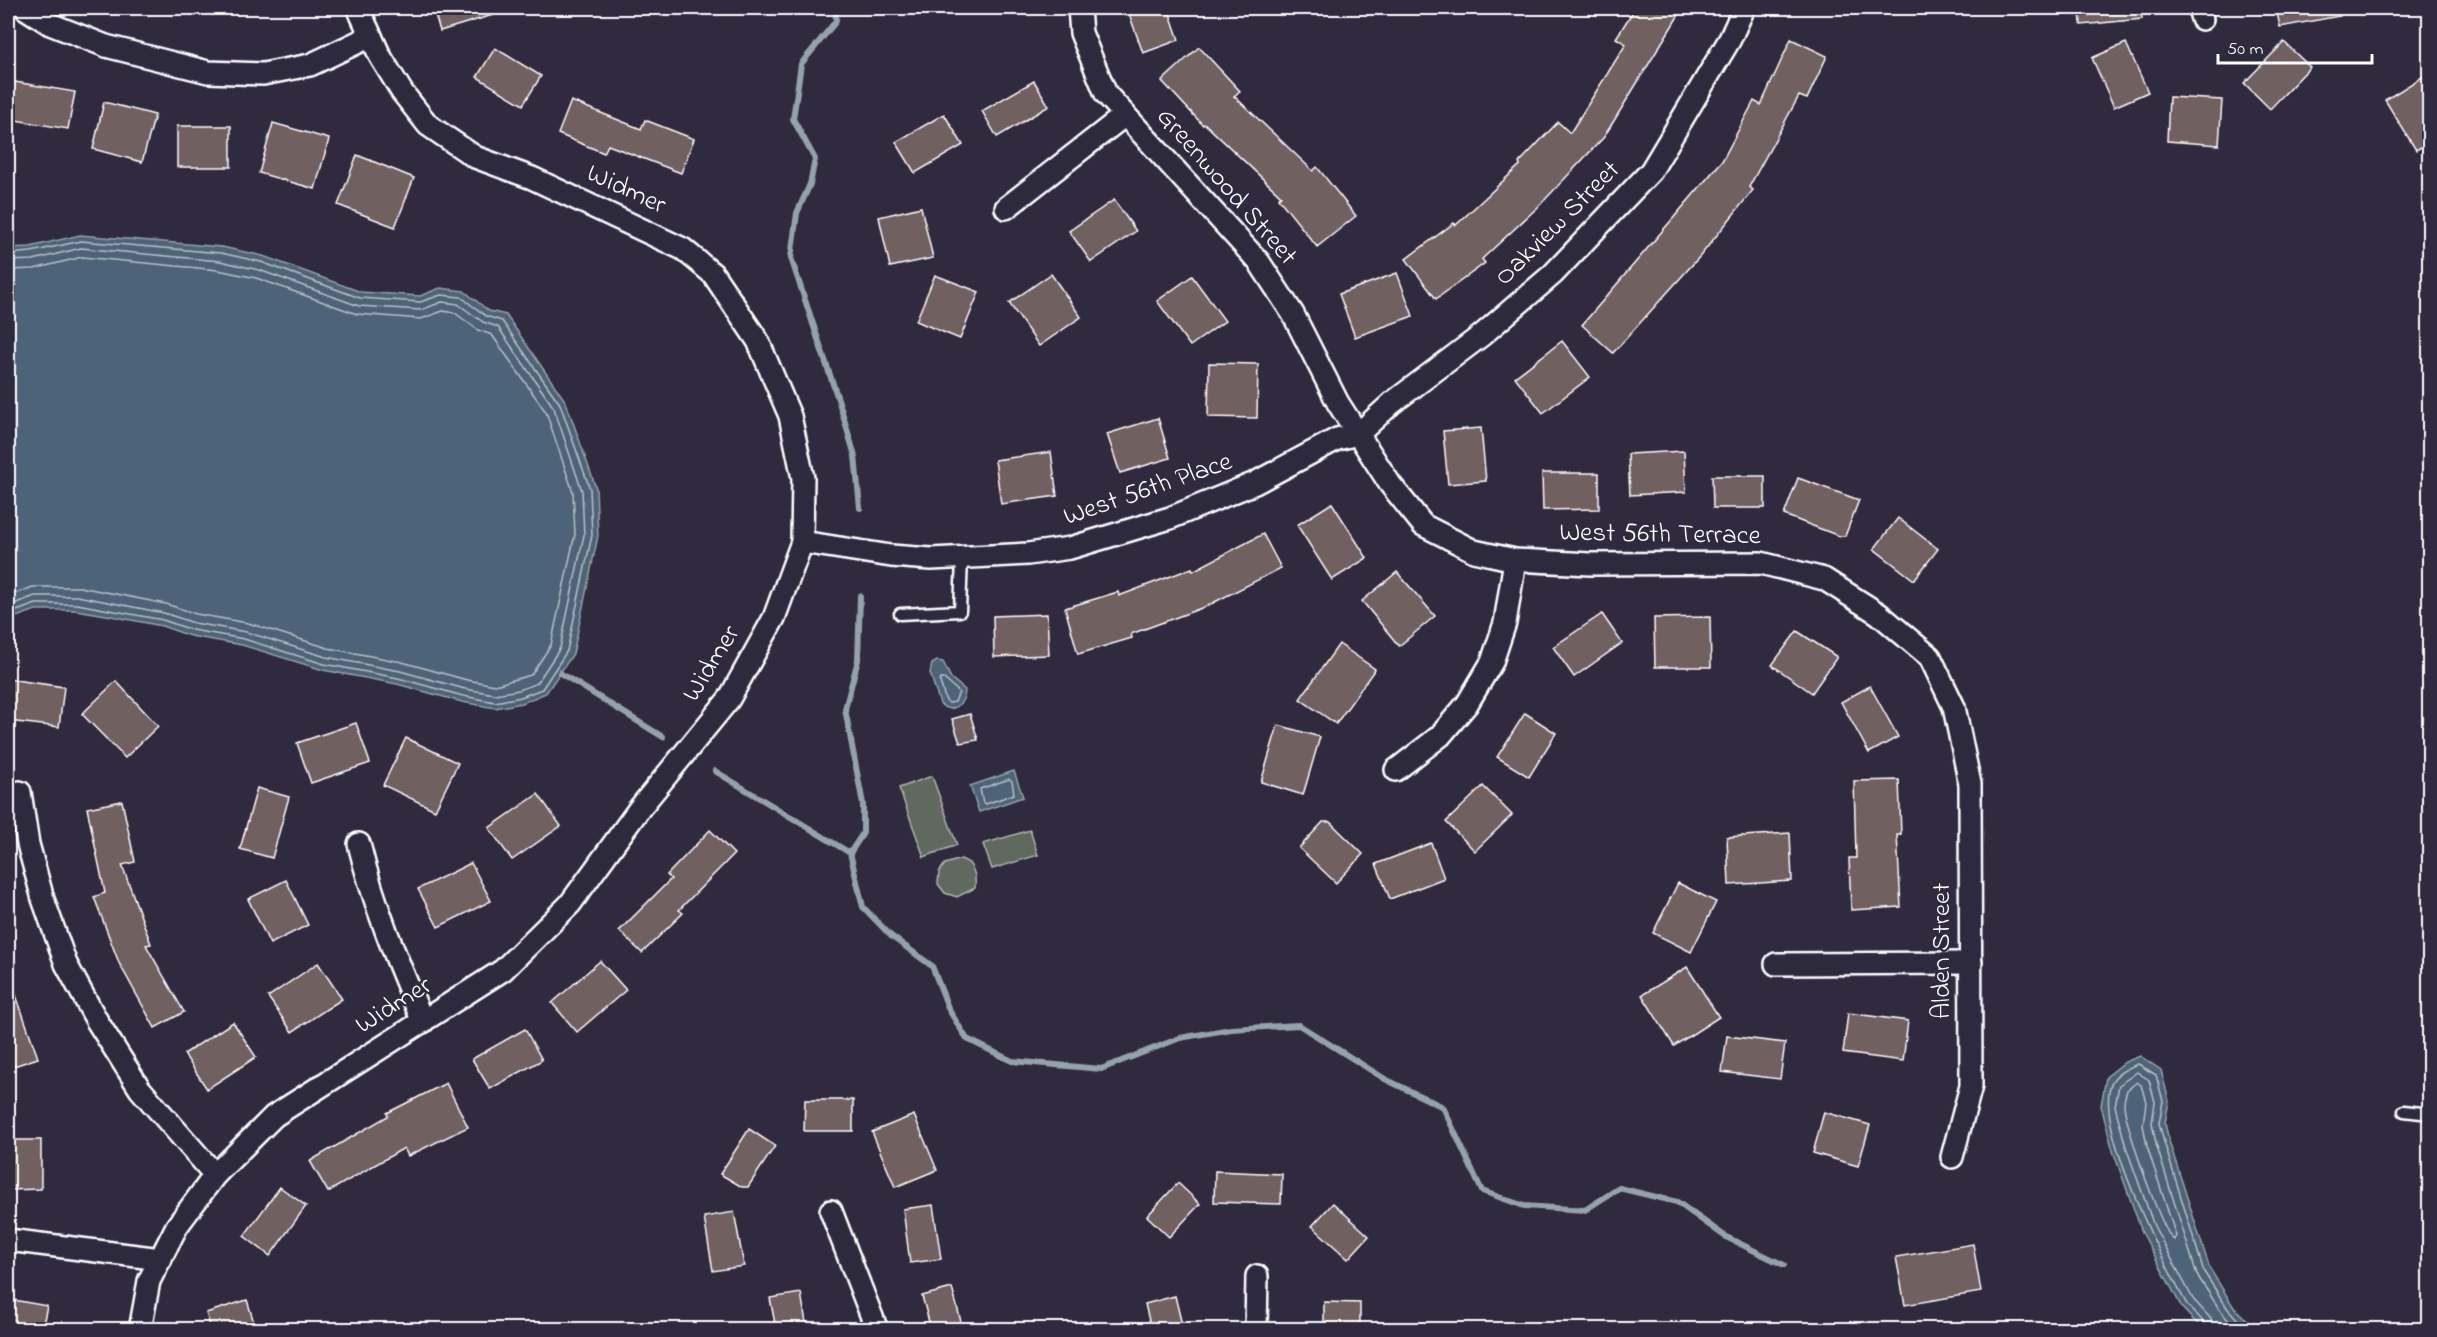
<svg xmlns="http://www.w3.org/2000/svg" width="2437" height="1337" viewBox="0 0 2437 1337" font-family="'Indie Flower',sans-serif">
<rect width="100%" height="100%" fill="#2f2a3d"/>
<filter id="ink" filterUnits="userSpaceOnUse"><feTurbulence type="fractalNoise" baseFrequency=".0167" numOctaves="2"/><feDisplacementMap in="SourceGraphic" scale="12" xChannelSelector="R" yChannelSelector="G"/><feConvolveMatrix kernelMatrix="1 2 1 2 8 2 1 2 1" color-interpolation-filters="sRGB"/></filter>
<g filter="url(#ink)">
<g fill="#61695d" stroke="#b0b4ae" stroke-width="1.5">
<polygon points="932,776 957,845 924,857 899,788"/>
<polygon points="1030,830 1038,855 992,869 983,844"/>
<path d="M 961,859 L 969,863 C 975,871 976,877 975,888 L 957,897 L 945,893 L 938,884 L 939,872 L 945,864 Z"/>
</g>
<g fill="#4d6477" stroke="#94a2ad" stroke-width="1.5">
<polygon points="80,235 222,247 263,256 361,292 420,296 440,288 464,291 489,311 506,315 566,402 596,488 598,536 573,654 546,693 522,703 495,708 462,702 397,684 323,670 242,645 190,636 162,626 106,615 76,610 36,610 8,620 8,248 30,247"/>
<path d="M 937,661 L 943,662 L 951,678 L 965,690 C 965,704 952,715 940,704 L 930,673 L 932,664 Z"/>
<polygon points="1014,771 1023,797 979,812 970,786"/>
<polygon points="2140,1056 2161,1070 2169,1101 2165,1123 2169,1141 2210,1269 2233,1306 2255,1329 2202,1329 2182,1308 2142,1232 2113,1151 2101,1106 2106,1077 2125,1062"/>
</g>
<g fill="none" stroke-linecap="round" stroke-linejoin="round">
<g stroke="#b8c1c9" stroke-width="1.5">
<polyline points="8,254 31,252 81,241 221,253 261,262 360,298 420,302 441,295 461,297 486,316 502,321 560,404 590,489 592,535 567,651 542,689 521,697 495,702 463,696 398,678 324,664 244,639 192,630 163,620 77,604 36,604 8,614"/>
<polyline points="8,261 33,260 81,248 220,261 259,270 359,306 421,310 442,302 458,304 483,322 498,327 554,408 582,491 584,535 560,648 537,683 519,690 495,694 465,689 400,671 326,657 246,632 194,623 164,613 77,596 35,596 8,606"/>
<polyline points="8,270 34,269 82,257 218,270 256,278 357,314 421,319 443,311 455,313 478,330 492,335 546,412 573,492 575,534 551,645 531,675 495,685 467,680 402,662 328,648 248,623 196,614 166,604 80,587 33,587 8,596"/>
<polygon points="941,679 944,679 959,692 955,702 949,703 946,701 940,682"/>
<polygon points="1009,779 1012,781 1014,794 986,804 983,803 980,789"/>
<path d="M 2137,1082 L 2141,1085 L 2146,1102 L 2143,1125 L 2147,1146 L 2176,1236 L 2174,1240 C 2162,1233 2124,1121 2124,1104 C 2124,1099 2126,1094 2127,1090 Z"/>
<path d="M 2206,1330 C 2205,1318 2190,1311 2185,1301 C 2163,1261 2092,1122 2112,1082 C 2116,1073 2130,1067 2138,1064 L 2156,1075 L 2163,1101 L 2159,1123 L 2164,1142 L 2204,1272 L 2228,1309 L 2247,1330"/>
<polyline points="2214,1330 2211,1319 2193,1299 2154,1226 2126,1147 2115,1106 2119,1085 2137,1072 2149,1080 2155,1102 2152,1123 2156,1144 2197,1275 2222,1313 2237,1330"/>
</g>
<g stroke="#94a2ad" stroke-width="6">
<polyline points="835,8 836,21 801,64 793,119 815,159 810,184 797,213 791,258 839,402 855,456 860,508"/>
<polyline points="560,673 663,737"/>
<polyline points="715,771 850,853 863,907 891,936 932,966 949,1010 967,1039 1012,1061 1101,1069 1180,1038 1231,1029 1299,1025 1385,1079 1443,1107 1482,1191 1524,1206 1585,1210 1619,1188 1677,1202 1726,1237 1784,1265"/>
<polyline points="850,853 863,833 863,804 845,709 858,660 860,596"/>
</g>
</g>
<g fill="#70605e" stroke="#fff" stroke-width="1.5">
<polygon points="433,8 502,8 503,12 440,31"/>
<polygon points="1127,8 1168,8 1179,40 1143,53"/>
<polygon points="1635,8 1671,8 1680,13 1604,137 1538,207 1482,259 1485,263 1436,299 1406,259 1454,223 1456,225 1520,165 1519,163 1558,122 1570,133 1626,44 1616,38"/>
<polygon points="2080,8 2141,8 2142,19 2081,25"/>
<polygon points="2276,8 2339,8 2340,16 2280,27"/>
<polygon points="1791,39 1827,56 1807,99 1799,96 1749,187 1753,190 1701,255 1613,353 1582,325 1722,161 1754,101 1761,105"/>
<polygon points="2284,42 2310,67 2270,109 2244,83"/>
<polygon points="2126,43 2148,92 2114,107 2092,58"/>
<polygon points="1199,47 1240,91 1234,96 1313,171 1317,167 1356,216 1317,247 1278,198 1281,196 1205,124 1203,125 1162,81"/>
<polygon points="495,48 541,76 523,105 477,77"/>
<polygon points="2430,72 2430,142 2416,150 2385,100"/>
<polygon points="1034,81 1049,106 997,137 982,111"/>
<polygon points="15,82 75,92 68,129 9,119"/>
<polygon points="2169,97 2222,100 2219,145 2167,141"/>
<polygon points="571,101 641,129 645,120 694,139 681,173 608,145 604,153 558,134"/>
<polygon points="104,102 155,115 142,162 93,149"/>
<polygon points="944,114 963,145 915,173 896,142"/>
<polygon points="273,123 329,139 315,189 259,173"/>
<rect x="177" y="126" width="54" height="41"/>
<polygon points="357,155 414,178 395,227 338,205"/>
<polygon points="1114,200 1136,231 1091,262 1069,231"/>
<polygon points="921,207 933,258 890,267 879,217"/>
<polygon points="1397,273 1413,316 1355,337 1339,294"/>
<polygon points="1051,274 1081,317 1039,346 1009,303"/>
<polygon points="935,275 979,292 960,339 916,321"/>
<polygon points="1192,276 1225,321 1190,346 1157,301"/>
<polygon points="1562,341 1590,377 1543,413 1515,377"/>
<polygon points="1209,363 1258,364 1257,418 1208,417"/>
<polygon points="1158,418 1170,458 1120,473 1107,434"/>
<polygon points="1481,428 1486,481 1448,484 1443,431"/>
<polygon points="1684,451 1686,492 1630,495 1628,454"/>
<polygon points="1051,452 1057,496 1001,504 995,460"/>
<polygon points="1542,473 1599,473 1599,509 1543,510"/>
<polygon points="1712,476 1765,476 1765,508 1713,508"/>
<polygon points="1798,478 1859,500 1845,536 1839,536 1784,515"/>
<polygon points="1332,503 1367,558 1332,580 1297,525"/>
<polygon points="1898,518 1938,549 1914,580 1874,549"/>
<polygon points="1263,534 1281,568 1207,606 1131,634 1132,638 1078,654 1065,608 1118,592 1119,596 1192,568 1193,571"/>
<polygon points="1397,572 1435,616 1399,646 1362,601"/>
<polygon points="1047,614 1049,655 994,657 993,616"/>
<polygon points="1602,614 1622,643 1574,677 1553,647"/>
<polygon points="1710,617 1711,667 1655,667 1654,618"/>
<polygon points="1797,631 1837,657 1812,693 1772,665"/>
<polygon points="1339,644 1375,669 1336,724 1300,699"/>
<polygon points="8,679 64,687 59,727 8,721"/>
<polygon points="116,681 158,726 125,758 82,714"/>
<polygon points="1870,686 1898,737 1869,753 1841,702"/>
<polygon points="1525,713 1556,733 1529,777 1497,757"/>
<polygon points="970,714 978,740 960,743 952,719"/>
<polygon points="356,723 370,763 311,783 297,743"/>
<polygon points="1278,725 1320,737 1303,795 1261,782"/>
<polygon points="406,738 458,763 435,810 383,785"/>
<polygon points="1899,780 1901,835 1897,835 1901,907 1851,910 1849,858 1856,858 1854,781"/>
<polygon points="1483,786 1512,815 1475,851 1446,822"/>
<polygon points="257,788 289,797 272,858 240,849"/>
<polygon points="538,794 561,826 512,860 489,828"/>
<polygon points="122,801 135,862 122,865 151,944 146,945 184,1012 155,1028 119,963 94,897 105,893 87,808"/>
<polygon points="1323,822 1330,822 1363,854 1336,883 1299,848"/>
<polygon points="710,830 734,854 679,910 683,913 642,953 619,931 671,879 667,875"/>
<polygon points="1790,833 1792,881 1729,885 1727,837"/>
<polygon points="1431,843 1444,878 1390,899 1376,864"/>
<polygon points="471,863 491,901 438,927 418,889"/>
<polygon points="286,880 308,925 270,944 248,899"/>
<polygon points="1678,883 1716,902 1691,952 1653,933"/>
<polygon points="600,961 626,990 577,1032 552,1003"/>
<polygon points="318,963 342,999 292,1032 268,997"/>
<polygon points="1687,967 1719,1017 1674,1046 1642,995"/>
<polygon points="10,978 38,1058 8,1068 8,979"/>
<polygon points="1848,1013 1908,1021 1903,1061 1843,1053"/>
<polygon points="233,1022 256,1057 207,1089 184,1054"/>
<polygon points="525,1029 542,1060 490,1089 472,1059"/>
<polygon points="1727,1036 1785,1043 1780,1079 1722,1072"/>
<polygon points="446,1083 468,1127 408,1156 404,1148 328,1192 310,1161 388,1116 387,1113"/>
<polygon points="805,1100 853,1100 853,1131 804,1131"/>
<polygon points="1824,1112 1870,1125 1858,1166 1813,1153"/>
<polygon points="914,1115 937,1170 895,1187 872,1132"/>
<polygon points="749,1129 775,1146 748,1187 742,1187 720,1174"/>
<polygon points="8,1140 41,1140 41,1189 8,1190"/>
<polygon points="1215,1171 1282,1174 1281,1204 1214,1202"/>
<polygon points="1178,1183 1200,1204 1169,1237 1147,1216"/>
<polygon points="280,1187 306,1206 270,1256 244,1236"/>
<polygon points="1333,1203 1369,1236 1348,1259 1312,1226"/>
<polygon points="933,1205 941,1259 910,1263 903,1209"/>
<polygon points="734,1212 744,1266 713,1271 704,1217"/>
<polygon points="1973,1244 1981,1292 1905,1305 1896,1257"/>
<polygon points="952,1288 963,1329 931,1329 922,1296"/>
<polygon points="801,1293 807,1329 776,1329 770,1298"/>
<polygon points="1175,1296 1183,1329 1151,1329 1145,1304"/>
<polygon points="8,1299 47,1306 42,1329 8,1329"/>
<polygon points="247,1300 256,1329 211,1329 206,1313"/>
<polygon points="1324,1302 1360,1303 1360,1329 1324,1329"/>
</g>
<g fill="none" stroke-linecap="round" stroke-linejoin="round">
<defs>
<g id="service">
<polyline points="900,614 960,611 962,558"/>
<polyline points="2404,1111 2430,1114"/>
</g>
<g id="minor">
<polyline points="25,8 50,24 106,46 208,72 263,74 310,65 371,36"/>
<polyline points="1079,8 1081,33 1106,94 1259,262 1293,314 1338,403 1390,484 1423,525 1474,551 1515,560 1590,564 1761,563 1824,579 1879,614 1930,657 1954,707 1970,784 1971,1086 1952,1157"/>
<polyline points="2199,8 2202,19"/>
<polyline points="1006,208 1125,115"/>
<polyline points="802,542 891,556 931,559 1028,554 1070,548 1170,518 1255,483 1337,439 1358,434 1392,403 1482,335 1553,274 1651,171 1730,39 1744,8"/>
<polyline points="1396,770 1440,736 1467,704 1492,662 1505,623 1515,560"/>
<polyline points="20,792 28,844 43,899 66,964 97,1021 140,1089 215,1175"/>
<path d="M 359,844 C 374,906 398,963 423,1022"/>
<polyline points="1776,964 1971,963"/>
<polyline points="831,1211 877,1330"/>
<polyline points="8,1240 161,1259"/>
<polyline points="140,1330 149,1281 177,1226 215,1175 274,1116 503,970 570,904 639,809 729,699 774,618 802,542 803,478 790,416 758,341 713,274 683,249 532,178 475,157 428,125 402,92 380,56 358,8"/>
<polyline points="1256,1330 1257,1276"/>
</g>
</defs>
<use href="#service" stroke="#fff" stroke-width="15"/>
<use href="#minor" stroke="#fff" stroke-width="26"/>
<use href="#service" stroke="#2f2a3d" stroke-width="10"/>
<use href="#minor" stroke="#2f2a3d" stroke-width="21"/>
</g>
</g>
<g text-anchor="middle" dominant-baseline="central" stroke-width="4.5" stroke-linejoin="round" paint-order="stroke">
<g font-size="27" fill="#fff" stroke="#2f2a3d">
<text transform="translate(1226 187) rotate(49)">Greenwood Street</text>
<text transform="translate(626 190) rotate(25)">Widmer</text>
<text transform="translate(1558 224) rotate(-45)">Oakview Street</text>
<text transform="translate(1148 490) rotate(-19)">West 56th Place</text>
<text transform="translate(1660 535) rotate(1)">West 56th Terrace</text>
<text transform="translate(712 664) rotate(-58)">Widmer</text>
<text transform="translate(1942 951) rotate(-90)">Alden Street</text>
<text transform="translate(394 1006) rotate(-32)">Widmer</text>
</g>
</g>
<rect width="2437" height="1337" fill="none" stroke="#2f2a3d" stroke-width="30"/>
<rect x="15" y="15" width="2407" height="1307" fill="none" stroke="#fff" stroke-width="2" filter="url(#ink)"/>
<path d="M2218 54v9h154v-9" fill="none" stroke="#ffffff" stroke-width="3"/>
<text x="2227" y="54" font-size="18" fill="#ffffff" stroke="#2f2a3d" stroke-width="4.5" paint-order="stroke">50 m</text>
</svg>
